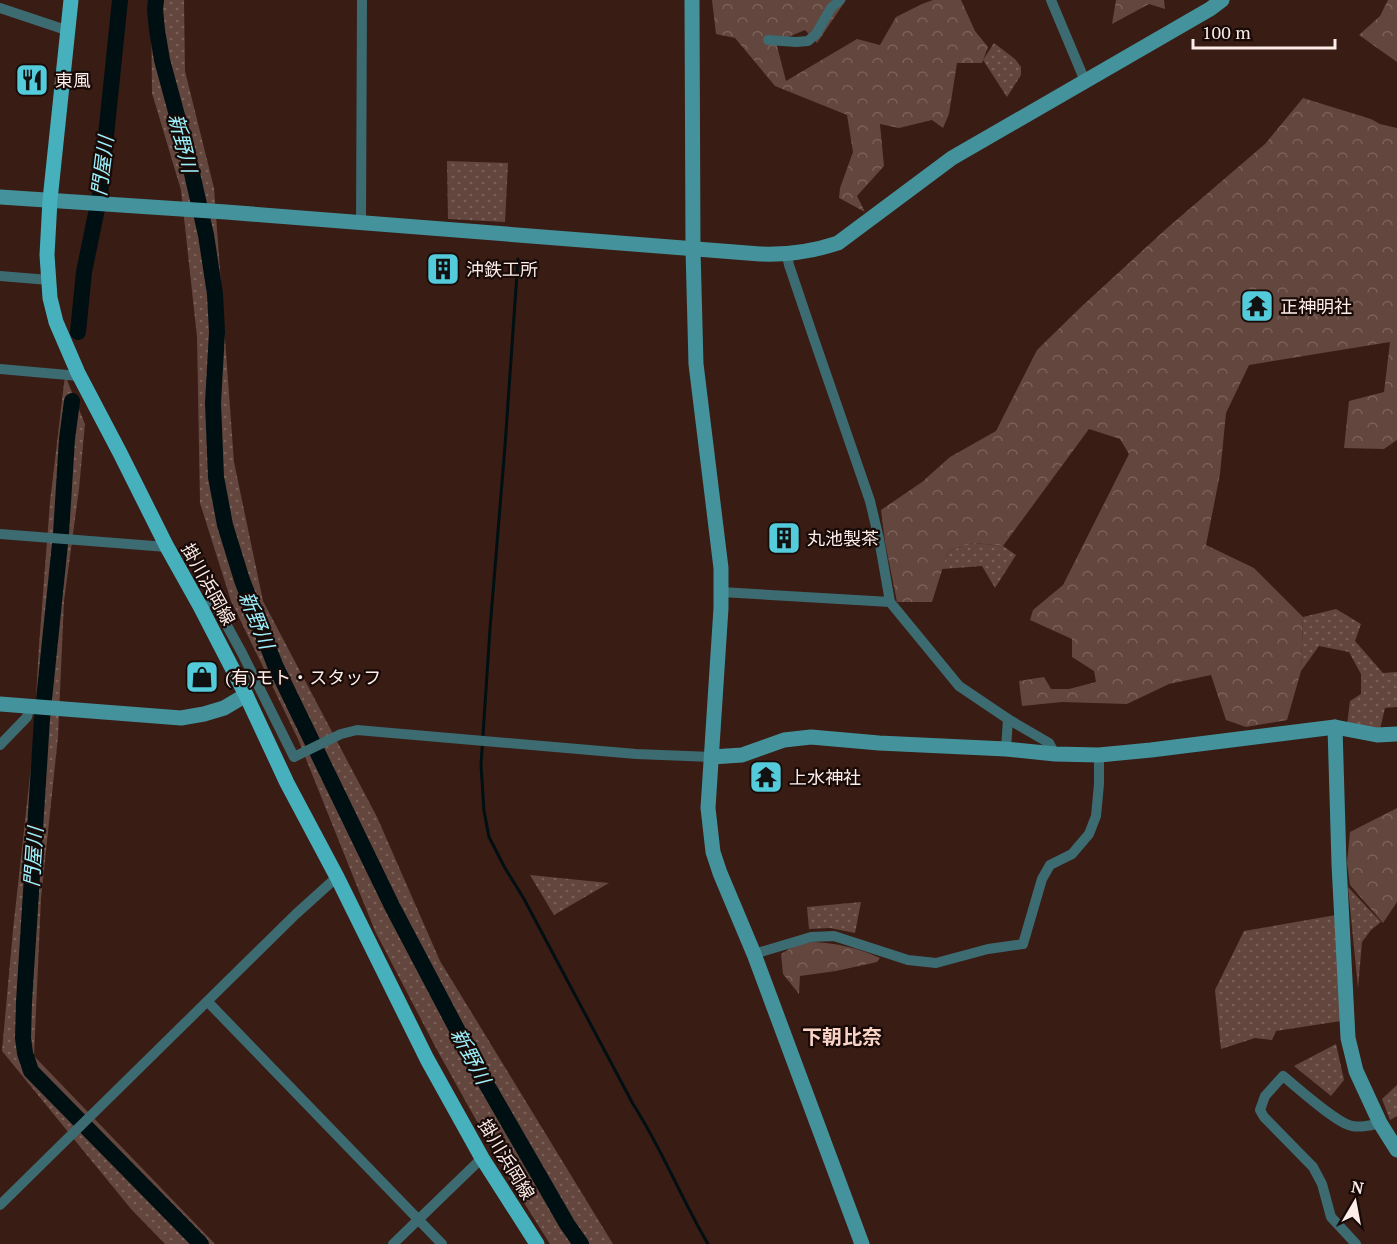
<svg xmlns="http://www.w3.org/2000/svg" width="1397" height="1244" viewBox="0 0 1397 1244" font-family="'PT Serif','Noto Sans JP',serif">
<defs>
<pattern id="grass-dots" width="8" height="8" patternUnits="userSpaceOnUse" patternTransform="scale(1.5)"><rect width="8" height="8" fill="#63463e"/><path d="M2 2h.1M6 6h.1" fill="none" stroke="#7a615a" stroke-width="1.8" stroke-linecap="round"/></pattern>
<pattern id="forest-crowns" width="20" height="18" patternUnits="userSpaceOnUse" patternTransform="scale(1.5)"><rect width="20" height="18" fill="#63463e"/><path d="M2 6a3 3 0 1 1 6 0M12 15a3 3 0 1 1 6 0" fill="none" stroke="#7a615a"/></pattern>
</defs>
<rect width="100%" height="100%" fill="#391c14"/>
<g fill="url(#grass-dots)">
<polygon points="151,0 184,0 185,71 214,188 234,462 263,601 377,817 440,961 613,1244 550,1244 509,1179 437,1050 375,931 298,739 231,601 200,503 197,337 181,190 152,93"/>
<polygon points="994,43 1015,59 1021,67 1021,75 1007,97 983,60"/>
<polygon points="447,161 508,163 505,222 448,219"/>
<polygon points="65,375 85,424 79,489 64,601 58,737 41,898 34,1056 215,1244 165,1244 131,1209 2,1051 13,930 33,748 39,646 50,502"/>
<polygon points="974,543 1003,546 1016,555 995,588 982,566 942,569 948,551"/>
<polygon points="1336,609 1361,624 1355,641 1383,673 1397,672 1397,707 1385,708 1380,729 1347,725 1350,701 1361,694 1361,674 1349,652 1319,646 1301,671 1303,617"/>
<polygon points="530,875 609,883 554,915"/>
<polygon points="1348,887 1381,922 1371,930 1362,942 1358,988"/>
<polygon points="861,902 855,933 830,928 809,929 807,907"/>
<polygon points="1336,915 1341,1021 1276,1031 1272,1040 1255,1038 1221,1049 1215,990 1244,931"/>
<polygon points="1336,1044 1344,1080 1331,1096 1294,1066"/>
<polygon points="1397,1085 1397,1116 1390,1120 1382,1099"/>
</g>
<g fill="url(#forest-crowns)">
<polygon points="712,0 846,0 817,43 805,30 776,42 786,81 857,39 880,45 896,17 922,4 933,0 961,0 975,31 988,47 982,63 957,63 949,114 943,128 932,120 899,128 880,124 884,166 857,196 865,212 839,198 840,188 853,152 847,115 775,86 735,38 716,34"/>
<polygon points="1116,0 1164,0 1165,9 1149,4 1112,24"/>
<polygon points="1388,0 1397,0 1397,62 1359,35 1380,16"/>
<polygon points="1303,98 1371,119 1380,124 1397,128 1397,440 1384,449 1344,448 1349,401 1384,392 1390,342 1249,365 1226,413 1220,474 1206,545 1254,568 1303,617 1301,671 1287,720 1246,727 1226,720 1211,675 1169,684 1127,704 1062,702 1022,706 1019,681 1044,677 1051,689 1069,689 1096,682 1094,671 1072,657 1072,639 1030,620 1033,610 1063,585 1129,454 1120,439 1089,429 1003,546 974,543 948,551 932,602 897,602 885,542 881,510 922,482 950,457 996,431 1037,350 1080,308 1166,229 1265,144"/>
<polygon points="1397,808 1397,902 1383,923 1350,885 1347,863 1350,832"/>
<path d="M 812,942 C 836,943 859,948 880,958 L 877,962 L 836,971 L 800,976 L 799,994 L 783,974 L 781,954 L 794,946 Z"/>
</g>
<g fill="none" stroke-linecap="round" stroke-linejoin="round">
<path stroke="#000f12" stroke-width="3" d="M 518,259 L 505,446 L 490,629 L 481,765 L 484,811 L 489,837 L 505,868 L 524,899 L 633,1104 C 662,1149 681,1198 708,1244"/>
<g stroke="#000f12" stroke-width="16">
<polyline points="156,0 155,9 157,30 162,60 188,156 206,235 215,294 217,332 213,403 216,477 225,525 242,580 275,665 393,908 480,1073 567,1224 581,1244"/>
<polyline points="78,332 84,272 100,194 120,0"/>
<polyline points="72,401 67,439 61,534 42,719 24,1002 23,1038 25,1053 31,1071 201,1244"/>
</g>
<g stroke="#3c6b71" stroke-width="10">
<polyline points="1051,0 1085,81"/>
<polyline points="0,8 69,31"/>
<polyline points="768,40 796,42 808,41 816,34 831,8 840,0"/>
<polyline points="361,222 362,0"/>
<polyline points="787,255 789,265 814,339 870,501 879,539 890,602 959,686 1008,719 1049,743 1055,754"/>
<polyline points="0,276 49,280"/>
<polyline points="0,369 79,376"/>
<polyline points="0,534 167,547"/>
<polyline points="721,592 890,602"/>
<polyline points="200,606 214,602 242,653 294,757 341,734 357,730 636,754 712,757"/>
<polyline points="0,745 27,717 30,706"/>
<polyline points="1006,749 1008,719"/>
<polyline points="754,954 811,937 834,936 908,960 936,963 988,949 1023,944 1042,879 1050,865 1072,854 1089,834 1096,816 1099,784 1099,755"/>
<polyline points="208,1002 442,1244"/>
<polyline points="0,1205 296,914 337,877"/>
<polyline points="393,1244 482,1158"/>
<path d="M 1356,1244 L 1331,1217 L 1322,1184 L 1313,1167 L 1264,1117 L 1260,1110 L 1265,1096 L 1283,1076 C 1297,1087 1336,1123 1352,1126 C 1362,1128 1371,1125 1380,1123"/>
</g>
<g stroke="#44929c" stroke-width="15">
<polyline points="692,0 693,249 696,364 721,568 721,608 708,808 713,852 720,873 754,954 862,1244"/>
<path d="M 0,197 L 226,212 L 760,254 C 788,255 811,252 838,243 L 952,158 L 1210,9 L 1222,0"/>
<polyline points="0,704 181,718 204,714 224,708 246,695"/>
<polyline points="1335,727 1339,864 1348,1038 1356,1071 1380,1123 1397,1150"/>
<polyline points="712,757 742,755 784,740 811,737 879,743 1006,749 1055,754 1099,755 1151,750 1335,727 1377,735 1397,734"/>
</g>
<polyline stroke="#47b0bd" stroke-width="15" points="71,0 50,200 47,255 50,298 56,322 78,373 120,453 167,547 200,606 246,695 287,783 337,877 427,1059 482,1158 537,1244"/>
</g>
<defs>
<symbol id="restaurant-square" viewBox="-11 -11 22 22"><rect x="-9" y="-9" width="18" height="18" rx="4" fill="#53cbda" stroke="#170a07"/><path d="M-5-6h1v4h1v-4h1v4h1v-4h1v5L-1.5 .5V6h-2V.5L-5-1ZM5-6V6H3V1.5H1.5Q1.5-4 5-6Z" fill="#111"/></symbol>
<symbol id="building-square" viewBox="-11 -11 22 22"><rect x="-9" y="-9" width="18" height="18" rx="4" fill="#53cbda" stroke="#170a07"/><path d="M-4-6H4V6H1V3H-1V6H-4ZM-2.5-4.3h1.7v1.8h-1.7ZM.8-4.3h1.7v1.8H.8ZM-2.5-1h1.7V.8h-1.7ZM.8-1h1.7V.8H.8Z" fill="#111"/></symbol>
<symbol id="temple-square" viewBox="-11 -11 22 22"><rect x="-9" y="-9" width="18" height="18" rx="4" fill="#53cbda" stroke="#170a07"/><path d="M0-6L5-2H3V0L6.5 2.5H4V6H1.5V3h-3V6H-4V2.5H-6.5L-3 0V-2H-5Z" fill="#111"/></symbol>
<symbol id="shop-square" viewBox="-11 -11 22 22"><rect x="-9" y="-9" width="18" height="18" rx="4" fill="#53cbda" stroke="#170a07"/><path d="M-5-2.5h2.3a2.7 3.5 0 0 1 5.4 0H5L5.5 6h-11ZM-1.5-2.5h3a1.5 2.3 0 0 0-3 0Z" fill="#111"/></symbol>
</defs>
<g fill-rule="evenodd">
<use href="#restaurant-square" x="13" y="61" width="38" height="38"/>
<use href="#building-square" x="424" y="250" width="38" height="38"/>
<use href="#temple-square" x="1238" y="287" width="38" height="38"/>
<use href="#building-square" x="765" y="519" width="38" height="38"/>
<use href="#shop-square" x="183" y="658" width="38" height="38"/>
<use href="#temple-square" x="747" y="758" width="38" height="38"/>
</g>
<g text-anchor="middle" dominant-baseline="central" stroke-width="4.5" stroke-linejoin="round" paint-order="stroke">
<g font-size="18" fill="#fdece8" stroke="#170a07" text-anchor="start">
<text x="55" y="80">東風</text>
<text x="466" y="269">沖鉄工所</text>
<text x="1280" y="306">正神明社</text>
<text x="807" y="538">丸池製茶</text>
<text x="225" y="677">(有)モト・スタッフ</text>
<text x="789" y="777">上水神社</text>
</g>
<g font-size="18" fill="#fdece8" stroke="#170a07">
<text transform="translate(209 584) rotate(61)">掛川浜岡線</text>
<text transform="translate(507 1159) rotate(59)">掛川浜岡線</text>
</g>
<g font-size="20" font-style="italic" fill="#9cf1fd" stroke="#170a07">
<text transform="translate(183 143) rotate(76)">新野川</text>
<text transform="translate(102 166) rotate(-83)">門屋川</text>
<text transform="translate(257 620) rotate(68)">新野川</text>
<text transform="translate(33 857) rotate(-86)">門屋川</text>
<text transform="translate(471 1056) rotate(62)">新野川</text>
</g>
<g font-size="20" font-weight="bold" fill="#fbd2c6" stroke="#170a07">
<text x="842" y="1036">下朝比奈</text>
</g>
</g>
<g transform="translate(1355 1202) rotate(10)" stroke="#170a07" stroke-width="4.5" paint-order="stroke">
<path d="M0-4.5L10 22L0 15L-10 22Z" fill="#fdece8"/>
<text y="-9" font-size="16" font-weight="bold" text-anchor="middle" fill="#fdece8">N</text>
</g>
<path d="M1193 39v9h142v-9" fill="none" stroke="#fdece8" stroke-width="3"/>
<text x="1202" y="39" font-size="18" fill="#fdece8" stroke="#170a07" stroke-width="4.5" paint-order="stroke">100 m</text>
</svg>
